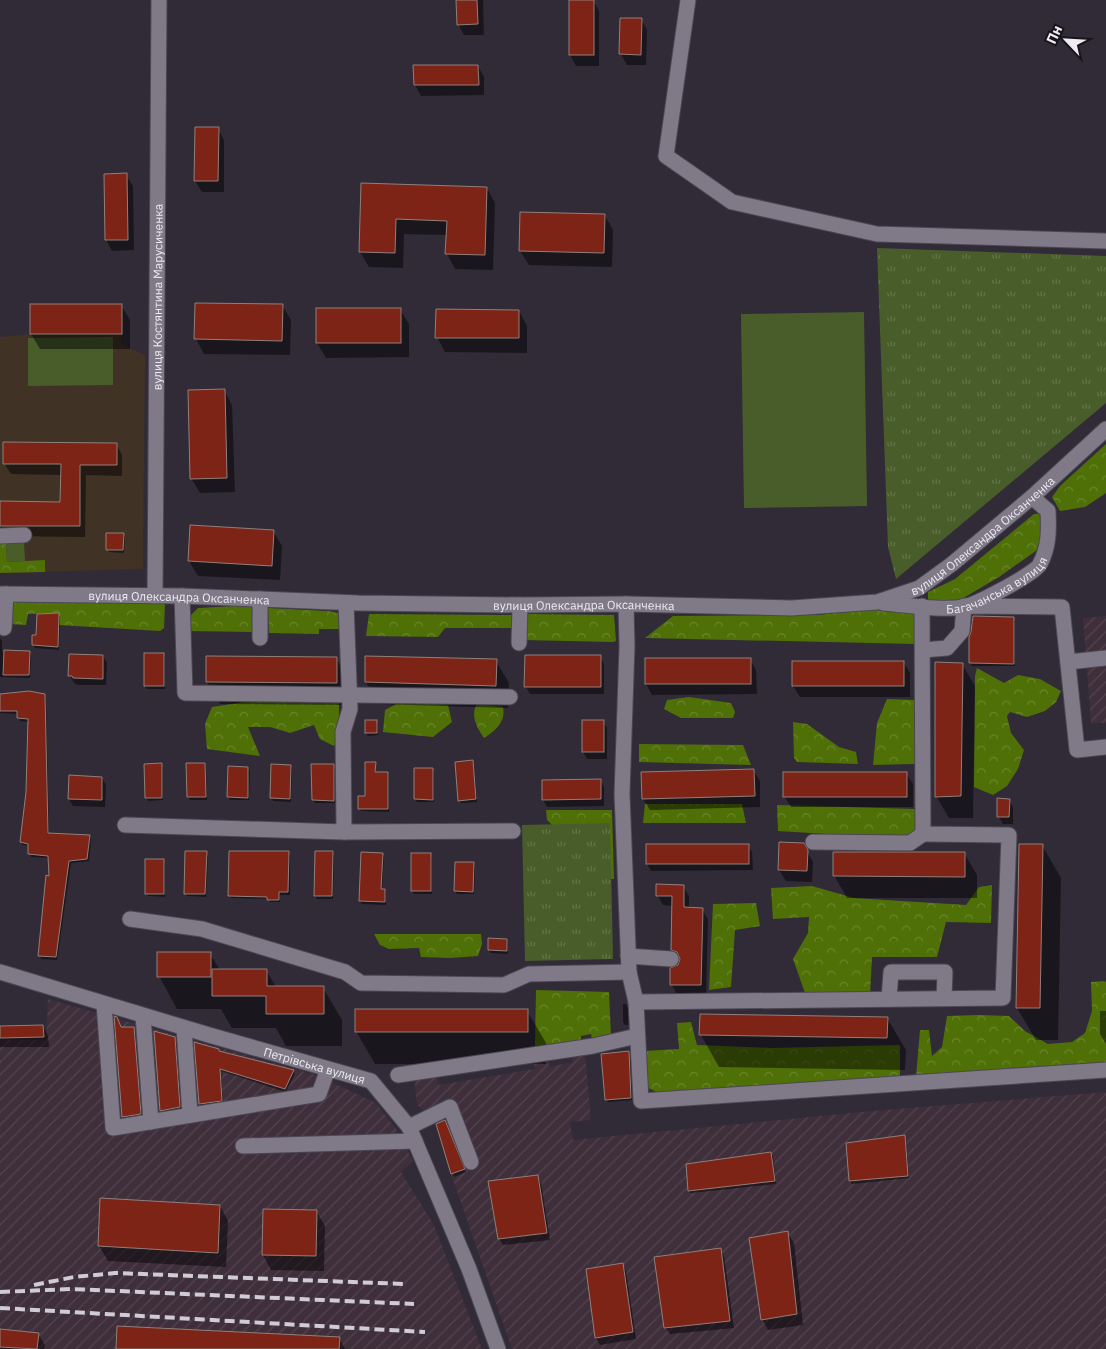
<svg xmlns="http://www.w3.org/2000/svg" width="1106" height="1349" viewBox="0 0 1106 1349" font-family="'IBM Plex Sans',sans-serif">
<defs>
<pattern id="industrial-furrows" width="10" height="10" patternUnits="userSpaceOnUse" patternTransform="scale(1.25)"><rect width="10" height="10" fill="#3f2f3b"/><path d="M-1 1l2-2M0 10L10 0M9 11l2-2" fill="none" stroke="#52434e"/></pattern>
<pattern id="forest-crowns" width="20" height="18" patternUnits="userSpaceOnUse" patternTransform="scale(1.25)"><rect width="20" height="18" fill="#4f7007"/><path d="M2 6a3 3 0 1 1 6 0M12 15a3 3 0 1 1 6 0" fill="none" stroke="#69852c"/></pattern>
<pattern id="park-tufts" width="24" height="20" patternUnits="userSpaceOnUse" patternTransform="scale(1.25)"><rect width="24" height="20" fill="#495d2b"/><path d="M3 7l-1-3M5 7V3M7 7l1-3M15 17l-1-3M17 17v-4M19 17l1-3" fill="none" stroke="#64744a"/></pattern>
</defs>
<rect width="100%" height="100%" fill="#302b37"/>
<g fill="url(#industrial-furrows)">
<polygon points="1106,616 1106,723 1091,723 1083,618"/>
<polygon points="48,999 319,1076 376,1103 397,1130 413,1161 401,1172 434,1225 482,1349 0,1349 0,1040 46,1040"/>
<polygon points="585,1053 591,1120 570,1122 573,1140 872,1111 1106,1092 1106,1349 512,1349 451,1174 435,1119 417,1105 415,1089 415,1079 437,1077 439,1085 535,1069 534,1063 548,1061 549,1067 572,1062 572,1055"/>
</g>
<polygon fill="#403225" points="30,334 122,334 121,344 145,355 143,569 0,573 0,337"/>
<g fill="url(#forest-crowns)">
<polygon points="1106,444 1106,493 1085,507 1060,511 1052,497 1060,486"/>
<polygon points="1042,513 1040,548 999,577 960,600 928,601 928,592 955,579 1034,514"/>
<polygon points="0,544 6,544 7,562 45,560 45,572 0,573"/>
<polygon points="14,602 165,603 164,628 160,631 59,625 59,613 28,614 26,625 10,624"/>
<polygon points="253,605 254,632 187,631 188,618 198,608"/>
<polygon points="885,607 918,612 916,644 645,638 673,616 818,615"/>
<polygon points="268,608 328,611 338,613 339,629 319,629 319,634 269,633"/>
<polygon points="369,614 513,615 513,628 445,628 438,637 366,636"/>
<polygon points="524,614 614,615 616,641 613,642 523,640"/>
<polygon points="977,668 1004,683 1018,675 1040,679 1061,691 1056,702 1045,711 1027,717 1010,712 1007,716 1011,733 1024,750 1018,769 1007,786 993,795 974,787 975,676"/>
<polygon points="689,697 731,703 735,712 733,718 681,718 664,709 667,700"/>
<polygon points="339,699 339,738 334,746 320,739 314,725 290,733 270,727 248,727 260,756 207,749 205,724 212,707 258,700"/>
<polygon points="887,699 915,700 915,764 873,765 877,723"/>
<polygon points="402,701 448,705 452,722 433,737 383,732 385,710"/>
<path d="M 477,704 L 503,707 C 506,722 495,731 484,738 C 477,728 470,715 477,704 Z"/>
<polygon points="793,722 807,724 839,747 856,752 858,764 797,762 794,758"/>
<polygon points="639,744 743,745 751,765 639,762"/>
<polygon points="645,804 742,804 746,823 643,823"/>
<polygon points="777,805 916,809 917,829 909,839 778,831"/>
<polygon points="546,810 612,810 614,879 608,879 547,820"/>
<polygon points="992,885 991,923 946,922 937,957 872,957 870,995 805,993 793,959 808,933 809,917 773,919 771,888 812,886 854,898 966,905 979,887"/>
<polygon points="756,903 760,926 735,930 731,987 709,990 713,904"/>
<polygon points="374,934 481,934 482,944 478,956 450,958 421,957 419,948 389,949 380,945"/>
<polygon points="1104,981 1106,982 1106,1065 916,1077 920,1030 929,1030 932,1056 942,1047 947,1016 979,1015 1009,1016 1025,1031 1048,1044 1072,1042 1085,1033 1092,1011 1091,982"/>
<polygon points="536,990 609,992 611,1036 592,1039 591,1034 581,1036 581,1040 535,1048"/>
<polygon points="691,1022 697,1045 772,1048 900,1045 900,1077 661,1094 646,1087 644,1051 679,1049 677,1023"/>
</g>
<g fill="url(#park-tufts)">
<polygon points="877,248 1106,256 1106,403 896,579 888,547"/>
<polygon points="610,823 613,959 525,961 522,825"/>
</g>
<g fill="#495d2b">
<polygon points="864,312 867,506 744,508 741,314"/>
<polygon points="113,337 113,385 28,386 28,338"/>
<polygon points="24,542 25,561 7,562 6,544"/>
</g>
<g fill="#0007">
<polygon points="458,0 483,0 484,35 464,35 458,24"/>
<polygon points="570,0 593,0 599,11 599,66 576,66 570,55"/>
<polygon points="641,19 647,30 646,65 627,65 621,54"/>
<polygon points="478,66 484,77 484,95 421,96 415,85"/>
<polygon points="218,129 224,140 224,192 202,192 195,181"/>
<polygon points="126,175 133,186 134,250 112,251 106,240"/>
<polygon points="362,184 487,188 495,203 493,270 455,269 447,254 447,235 404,234 403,268 369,267 360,252"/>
<polygon points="605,216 613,230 612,267 529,265 520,251"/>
<polygon points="196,304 282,305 291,320 290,355 204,354 196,339"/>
<polygon points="121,305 130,320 130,349 40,349 31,334 31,306"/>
<polygon points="400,309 409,324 409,357 326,358 317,343"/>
<polygon points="519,311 527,326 527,353 445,352 437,337"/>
<polygon points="224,390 232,405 235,492 200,493 191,478"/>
<polygon points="116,444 122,455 122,476 86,475 85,537 0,536 0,502 61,503 62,475 11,474 4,463"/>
<polygon points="273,531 282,546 280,580 198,576 189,561"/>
<polygon points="123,534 125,537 124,553 109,552 107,549"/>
<polygon points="58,614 60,617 59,650 35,648 33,645 37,637"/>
<polygon points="1013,618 1015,621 1015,666 972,666 970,663 970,637"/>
<polygon points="0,638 2,641 2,652 29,652 31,655 30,678 0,677"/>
<polygon points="163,654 165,657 165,689 147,689 145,686"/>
<polygon points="103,656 107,663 106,685 78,685 74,683 70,676"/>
<polygon points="600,657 604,664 604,694 530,694 526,687"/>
<polygon points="336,658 349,681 349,705 220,704 207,682"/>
<polygon points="750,659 756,670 757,694 652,695 646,684"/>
<polygon points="496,661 509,683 508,708 379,704 366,682"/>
<polygon points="904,663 910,673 910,697 800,697 793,686"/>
<polygon points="962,664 975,686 973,818 949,818 936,796"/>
<polygon points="44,695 46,698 49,834 89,836 91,839 89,861 71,863 57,960 41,959 40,955 50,877 50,858 31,857 29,846 23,845 21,842 28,792 29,722 20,721 18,714 0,713 0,696"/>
<polygon points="376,721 378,724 378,735 368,736 366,733"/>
<polygon points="603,721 607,728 607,759 587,759 583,752"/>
<polygon points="472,761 474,764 477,802 461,803 459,800"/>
<polygon points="375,763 376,773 388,773 389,776 389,812 361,811 359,808 366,797"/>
<polygon points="205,764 206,767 207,800 190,800 188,797"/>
<polygon points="161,765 163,768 163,800 148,801 146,798"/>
<polygon points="313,765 333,765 335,768 335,803 315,803 313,800"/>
<polygon points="290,766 292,769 291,802 273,801 272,798"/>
<polygon points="248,768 250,771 249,800 230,800 228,797"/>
<polygon points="416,769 432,769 434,772 434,802 417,802 415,799"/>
<polygon points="753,770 760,781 760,807 650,810 643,799"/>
<polygon points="906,773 913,784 913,807 791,807 784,796"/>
<polygon points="102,778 106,785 105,807 73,806 69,799"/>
<polygon points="600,780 604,787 604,806 547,807 543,800"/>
<polygon points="1009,800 1013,807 1013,824 1003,824 999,817"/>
<polygon points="803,844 813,862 812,882 786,881 779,870"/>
<polygon points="748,845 752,852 753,870 651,871 647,864"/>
<polygon points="1042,845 1061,878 1058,1040 1036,1040 1017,1008"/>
<polygon points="288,852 290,855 290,895 280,895 280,902 270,902 269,899 231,898 229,895"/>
<polygon points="206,853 208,856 206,897 187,896 185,893"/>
<polygon points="332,853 334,856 333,899 317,899 315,896"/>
<polygon points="964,853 977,875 977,898 847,898 834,875"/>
<polygon points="382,854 384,857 382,890 386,893 386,905 362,904 360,901"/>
<polygon points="412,855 430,855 432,858 432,894 414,894 412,891"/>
<polygon points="163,860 165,864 165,897 148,896 146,893"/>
<polygon points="473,863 475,867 474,894 457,894 455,891"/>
<polygon points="683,886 689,896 689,909 702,909 708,919 706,995 677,994 671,984 681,961 678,960 672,949 673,906 663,905 657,895"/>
<polygon points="506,940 508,943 508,954 491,953 489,950"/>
<polygon points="210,954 220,970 266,970 276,987 323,988 342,1020 342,1046 286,1046 276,1028 232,1028 221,1009 177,1009 159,976"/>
<polygon points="623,1004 626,1004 628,1008 629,1025 625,1025 623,1022"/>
<polygon points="527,1011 546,1043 546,1064 375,1064 356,1031"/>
<polygon points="1100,1011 1106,1011 1106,1044 1100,1034"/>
<polygon points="887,1018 906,1050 905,1070 719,1067 701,1035"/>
<polygon points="43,1026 48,1036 49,1047 0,1047 0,1027"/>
<polygon points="134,1028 135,1031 142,1117 125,1120 123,1117"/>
<polygon points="174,1038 176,1042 181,1110 163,1113 161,1110"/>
<polygon points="196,1044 219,1053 293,1071 295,1074 286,1092 221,1071 223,1104 202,1107 200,1104"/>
<polygon points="628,1053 630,1056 632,1100 608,1102 606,1099"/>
<polygon points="446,1124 466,1172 454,1177 438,1125"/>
<polygon points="904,1136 906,1139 909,1178 852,1184 850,1181 848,1144"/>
<polygon points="771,1153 773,1156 776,1184 690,1193 689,1190"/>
<polygon points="537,1176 541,1183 550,1240 503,1245 499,1238"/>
<polygon points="220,1206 228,1221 226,1267 108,1261 99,1246"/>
<polygon points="316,1211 325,1226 324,1271 271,1270 263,1255"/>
<polygon points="787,1232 794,1243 803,1325 768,1330 762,1319"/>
<polygon points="720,1249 724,1256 734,1328 670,1334 665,1327"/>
<polygon points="622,1264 626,1271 636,1339 600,1345 596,1338"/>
<polygon points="0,1330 38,1334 45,1345 44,1349 0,1349"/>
<polygon points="339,1338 345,1349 117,1349"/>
</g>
<g fill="#7e2417" stroke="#917f7b">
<polygon points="456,0 477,0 478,24 457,25"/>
<rect x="569" y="0" width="25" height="55"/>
<polygon points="620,18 642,18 641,55 619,54"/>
<polygon points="413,65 478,65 479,85 414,85"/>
<polygon points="195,127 219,127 218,181 194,181"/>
<polygon points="127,173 128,240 105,240 104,174"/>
<polygon points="361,183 487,187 485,255 445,254 447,221 396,219 395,253 359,252"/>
<polygon points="520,212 605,214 604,253 519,251"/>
<polygon points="195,303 283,304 282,341 194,339"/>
<rect x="30" y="304" width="92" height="30"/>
<rect x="316" y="308" width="85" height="35"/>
<polygon points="436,309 519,310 519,338 435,338"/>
<polygon points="225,389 227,478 190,479 188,390"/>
<polygon points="3,442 117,443 117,465 80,465 80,526 0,526 0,501 60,502 61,464 3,464"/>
<polygon points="190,525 274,530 272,566 188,561"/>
<polygon points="106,533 124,533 123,550 106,550"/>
<polygon points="59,613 58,647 32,645 32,635 36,635 37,614"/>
<polygon points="973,616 1014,617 1014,664 969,663 969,637 971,632"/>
<polygon points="4,650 30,651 29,675 3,675"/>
<rect x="144" y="653" width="20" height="33"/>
<polygon points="69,654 103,655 103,679 73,678 72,676 68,676"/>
<polygon points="525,655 601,655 601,687 524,687"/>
<polygon points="206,656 337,657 337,683 206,682"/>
<polygon points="365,656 497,659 496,686 365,682"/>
<rect x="645" y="658" width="106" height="26"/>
<rect x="792" y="661" width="112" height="25"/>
<polygon points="935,662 963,663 961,796 935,797"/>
<polygon points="29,691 45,694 48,833 90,835 87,859 69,861 56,957 38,956 46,875 49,876 48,856 28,854 28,844 20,842 26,792 28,719 17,718 17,711 0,711 0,694"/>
<rect x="365" y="720" width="12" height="13"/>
<rect x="582" y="720" width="22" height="32"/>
<polygon points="473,760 476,799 458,801 455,762"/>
<polygon points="365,762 376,762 375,772 388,772 388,809 358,809 358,796 365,796"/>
<polygon points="162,763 162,798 145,798 144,764"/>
<polygon points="186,763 205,763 206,797 187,797"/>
<polygon points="271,764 291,765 290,799 270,798"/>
<polygon points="311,764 334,764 334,801 312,800"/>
<polygon points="228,766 248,767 248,798 227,797"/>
<polygon points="414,768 433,768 433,800 414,799"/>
<polygon points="754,769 755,796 642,799 641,772"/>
<rect x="783" y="772" width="124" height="25"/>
<polygon points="69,775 102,777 102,800 68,799"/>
<polygon points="601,779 601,799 542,800 542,780"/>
<polygon points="997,798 1010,799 1009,817 997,817"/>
<polygon points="779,842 804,843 808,850 807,871 778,870"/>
<rect x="646" y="844" width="103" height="20"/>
<polygon points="1019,844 1043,844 1040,1008 1016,1008"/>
<polygon points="185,851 207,851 205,894 184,894"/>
<polygon points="229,851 289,851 288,892 279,892 279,900 267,900 267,897 228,896"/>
<polygon points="315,851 333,851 332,896 314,896"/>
<polygon points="361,852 383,853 381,889 385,889 385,902 359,901"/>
<polygon points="833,852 965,852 965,877 833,876"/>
<rect x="411" y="853" width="20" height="38"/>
<rect x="145" y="859" width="19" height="35"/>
<polygon points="455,862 474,862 473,892 454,891"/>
<polygon points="656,884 684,885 684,907 703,908 701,985 670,985 670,968 678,965 680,959 677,952 671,950 672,896 656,896"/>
<polygon points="488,938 507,939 507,951 488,950"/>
<rect x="157" y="952" width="54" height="25"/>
<polygon points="212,969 267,969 267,986 324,986 324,1014 266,1014 266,996 212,996"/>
<rect x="355" y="1009" width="173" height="23"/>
<polygon points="700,1014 888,1017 887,1038 699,1035"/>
<polygon points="114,1016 117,1017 121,1027 134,1027 141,1114 122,1117"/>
<polygon points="43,1025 44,1037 0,1038 0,1026"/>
<polygon points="154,1031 175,1037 180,1107 160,1111"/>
<polygon points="194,1042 219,1049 219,1051 294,1070 285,1089 220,1069 222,1101 199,1104"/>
<polygon points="629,1051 631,1098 605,1100 601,1054"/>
<polygon points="445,1120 465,1169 451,1174 436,1124"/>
<polygon points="905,1135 908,1176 849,1181 846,1143"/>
<polygon points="771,1152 775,1181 688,1191 686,1164"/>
<polygon points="538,1175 547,1233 498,1239 488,1181"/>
<polygon points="100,1198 220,1205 218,1253 98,1246"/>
<polygon points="263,1209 317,1210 316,1256 262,1255"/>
<polygon points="788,1231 797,1314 761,1320 749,1238"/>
<polygon points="721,1248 730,1321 664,1328 654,1257"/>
<polygon points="623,1263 633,1332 595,1338 586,1269"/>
<polygon points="117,1326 340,1337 339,1349 116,1349"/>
<polygon points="0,1329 39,1333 37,1349 0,1347"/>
</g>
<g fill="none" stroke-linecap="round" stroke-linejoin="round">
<defs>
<g id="minor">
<polyline points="688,0 666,156 732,202 877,234 1106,241"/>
<polyline points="0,536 24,535"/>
<path id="s1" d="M 0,594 L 182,596 L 358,603 L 520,605 L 626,604 L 792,608 L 877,602 L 919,588 L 952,564 L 1032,497 L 1106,429"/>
<path id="s2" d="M 155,596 L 159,0"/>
<polyline points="182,596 185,693 510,697"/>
<path id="s3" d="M 883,603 C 908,605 940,611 964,607 C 977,604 1035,574 1040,564 C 1049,547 1049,530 1048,511 L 1032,497"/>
<polyline points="626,604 627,646 622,794 629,972 636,1002 641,1101 1106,1070"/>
<polyline points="4,628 6,594"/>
<polyline points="260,638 260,599"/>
<polyline points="519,643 520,605"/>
<polyline points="923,650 947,648 962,631 964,606 1062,607 1077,750 1106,747"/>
<polyline points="1068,662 1106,658"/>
<polyline points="125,825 344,832 513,831"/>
<polyline points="344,832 343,732 350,709 346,603"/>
<polyline points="813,842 910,843 923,834"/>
<polyline points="130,919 202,929 345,972 361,983 504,985 529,974 629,972"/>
<polyline points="628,956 671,959"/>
<path id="s4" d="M 0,972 L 209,1035 L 371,1081 L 409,1127 L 469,1269 L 498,1349"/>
<polyline points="889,999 891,972 945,972 944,998"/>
<polyline points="636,1002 1003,998 1009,835 923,834 922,606"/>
<polyline points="104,1004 113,1128 319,1094 328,1069"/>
<polyline points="143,1016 151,1122"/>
<polyline points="184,1028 190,1115"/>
<polyline points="398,1075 593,1046 637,1036"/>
<polyline points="409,1127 450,1107 471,1162"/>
<polyline points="243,1146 415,1141"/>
</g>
</defs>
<use href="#minor" stroke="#4b4752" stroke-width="17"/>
<use href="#minor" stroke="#7f7988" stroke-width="15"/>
<g stroke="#d0ccd5" stroke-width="4" stroke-dasharray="10 5" stroke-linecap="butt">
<polyline points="34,1285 74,1277 115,1273 405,1284"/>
<polyline points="0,1292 72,1289 414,1304"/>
<polyline points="0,1308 425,1332"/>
</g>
</g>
<g text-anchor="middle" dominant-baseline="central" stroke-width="5" stroke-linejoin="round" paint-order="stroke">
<g font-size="12" fill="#eeebf3" stroke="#17151a">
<text stroke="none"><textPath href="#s2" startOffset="299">вулиця Костянтина Марусиченка</textPath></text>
<text stroke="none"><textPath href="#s1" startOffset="1004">вулиця Олександра Оксанченка</textPath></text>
<text stroke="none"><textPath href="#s3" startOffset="120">Багачанська вулиця</textPath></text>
<text stroke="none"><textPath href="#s1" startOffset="179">вулиця Олександра Оксанченка</textPath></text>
<text stroke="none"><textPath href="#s1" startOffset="584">вулиця Олександра Оксанченка</textPath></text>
<text stroke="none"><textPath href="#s4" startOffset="328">Петрівська вулиця</textPath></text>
</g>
</g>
<g transform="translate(1066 40) rotate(295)" stroke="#17151a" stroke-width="4" paint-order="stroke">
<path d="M0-4L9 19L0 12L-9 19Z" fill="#eeebf3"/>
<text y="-8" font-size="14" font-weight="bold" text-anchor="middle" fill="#eeebf3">Пн</text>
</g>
</svg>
